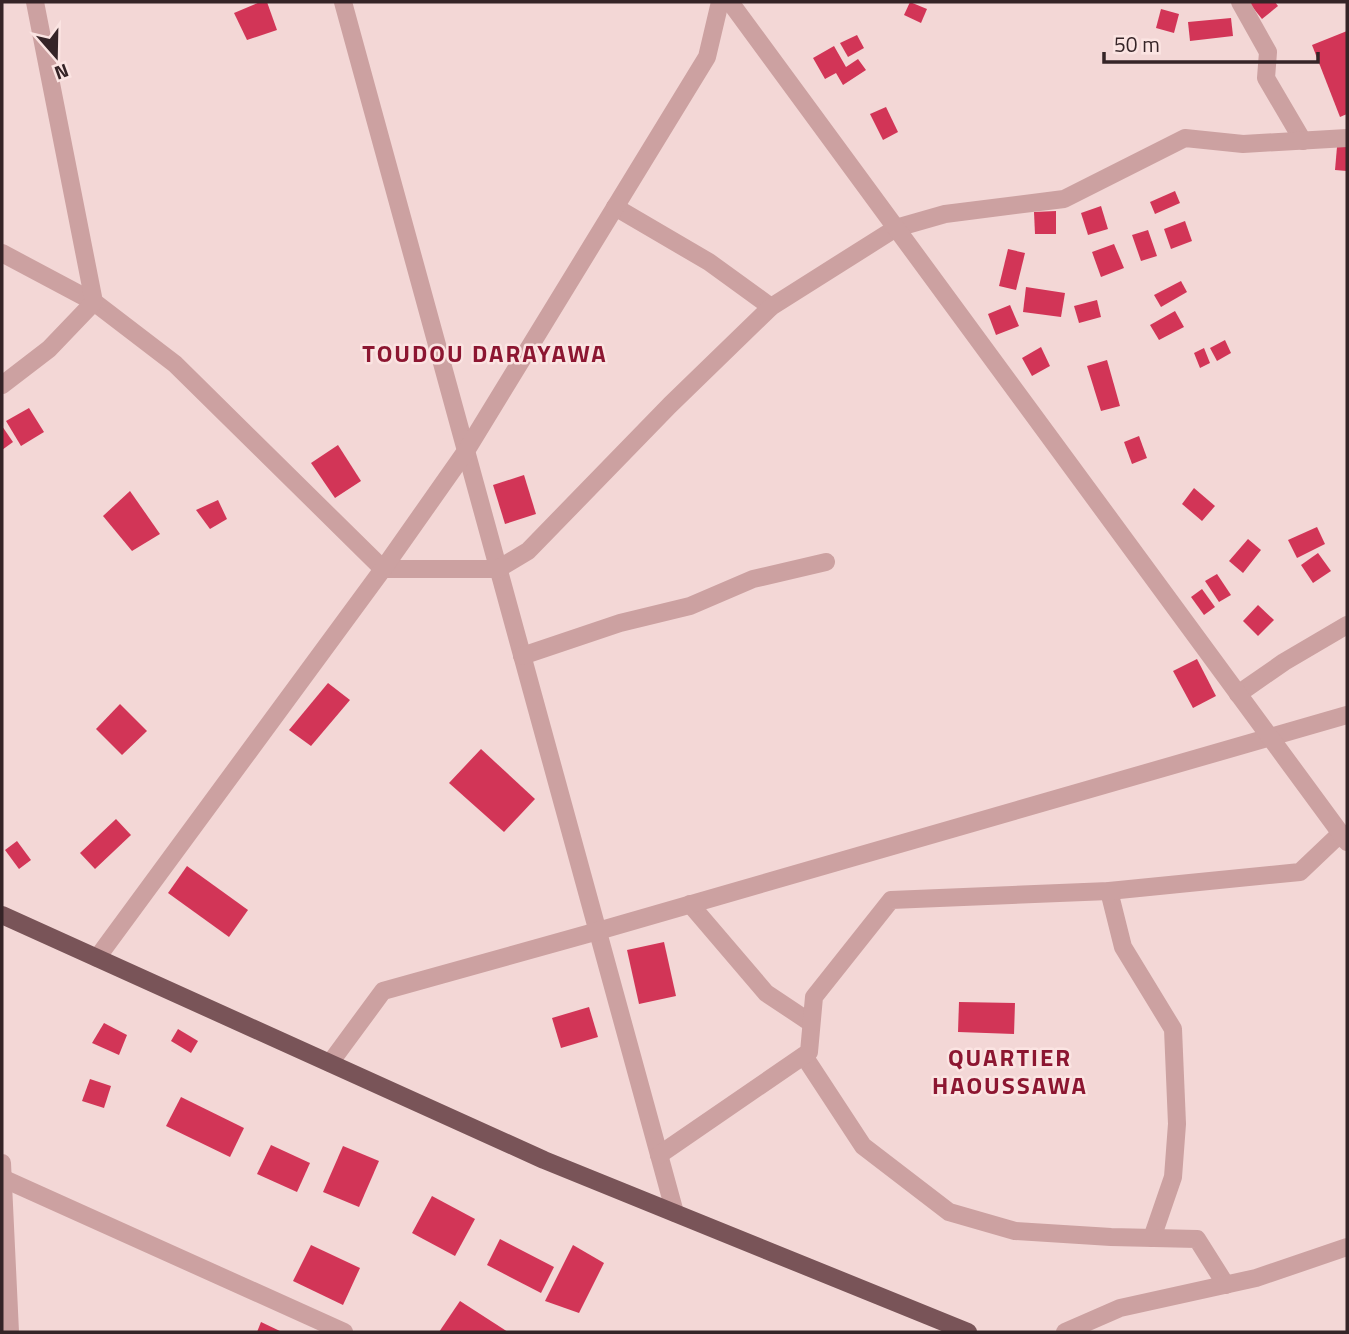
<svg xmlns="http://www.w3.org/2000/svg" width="1349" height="1334" viewBox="0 0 1349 1334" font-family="'Titillium Web',sans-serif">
<rect width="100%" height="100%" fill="#f3d7d6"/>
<g fill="#d23557">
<polygon points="260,2 267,2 277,30 247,40 234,13"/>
<polygon points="910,2 927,9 921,23 904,15"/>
<polygon points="1253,2 1275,2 1278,6 1262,19 1250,4"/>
<polygon points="1161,9 1179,14 1174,33 1156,28"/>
<polygon points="1231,18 1233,36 1190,41 1188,22"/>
<polygon points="1347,31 1347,114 1340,117 1312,45"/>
<polygon points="857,35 864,48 848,57 840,43"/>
<polygon points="834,46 846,67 858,59 866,70 843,85 836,73 825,79 813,58"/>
<polygon points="886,107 898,132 883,140 870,114"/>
<polygon points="1337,147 1347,147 1347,171 1335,170"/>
<polygon points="1175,191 1180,203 1155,214 1150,202"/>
<polygon points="1101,206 1108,229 1088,235 1081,213"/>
<polygon points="1056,211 1056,234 1035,234 1034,212"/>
<polygon points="1185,221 1192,241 1171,249 1164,229"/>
<polygon points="1148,230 1157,256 1141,261 1132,235"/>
<polygon points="1114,244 1124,268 1101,277 1092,252"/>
<polygon points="1008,249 1025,253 1016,290 999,286"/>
<polygon points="1181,281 1187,292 1161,307 1154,295"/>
<polygon points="1026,287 1065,293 1061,317 1023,312"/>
<polygon points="1097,300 1101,317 1079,323 1074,306"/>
<polygon points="1010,305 1019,326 996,335 988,314"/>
<polygon points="1175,311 1184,327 1159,340 1150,325"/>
<polygon points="1225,340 1231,353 1217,361 1210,348"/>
<polygon points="1041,347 1050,366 1032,376 1022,358"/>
<polygon points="1204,348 1210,363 1200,368 1194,353"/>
<polygon points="1107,360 1120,406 1101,411 1087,366"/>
<polygon points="29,408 44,432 21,446 6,421"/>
<polygon points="2,426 13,442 2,450"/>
<polygon points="1139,436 1147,458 1132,464 1124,442"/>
<polygon points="338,445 361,481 335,498 311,463"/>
<polygon points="524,475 536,514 505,524 493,485"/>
<polygon points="1194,488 1215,506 1202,521 1182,504"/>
<polygon points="130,491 160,534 132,551 103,516"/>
<polygon points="218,500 227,519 210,529 196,510"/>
<polygon points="1317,527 1325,544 1297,558 1288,540"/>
<polygon points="1248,539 1261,550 1243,573 1229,561"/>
<polygon points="1318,553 1331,571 1313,583 1301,565"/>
<polygon points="1217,574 1231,595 1219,602 1205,581"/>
<polygon points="1202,589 1215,607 1204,615 1191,597"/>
<polygon points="1258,605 1274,620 1258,636 1243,621"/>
<polygon points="1197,659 1216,696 1193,708 1173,671"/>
<polygon points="328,683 350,700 311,746 289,730"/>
<polygon points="120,704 147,731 122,755 96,729"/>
<polygon points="481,749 535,799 504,832 449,783"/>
<polygon points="116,819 131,835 95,869 80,853"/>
<polygon points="17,841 31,860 19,869 5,850"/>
<polygon points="187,866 248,910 229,937 168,893"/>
<polygon points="664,942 676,996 639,1004 627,950"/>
<polygon points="959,1002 1015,1003 1014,1034 958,1032"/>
<polygon points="589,1007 598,1037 561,1048 552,1018"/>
<polygon points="104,1023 127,1035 119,1055 92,1043"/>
<polygon points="178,1029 198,1041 191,1053 171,1041"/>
<polygon points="90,1079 111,1086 104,1108 82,1101"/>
<polygon points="181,1097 244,1128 230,1157 166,1126"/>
<polygon points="271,1145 310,1163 297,1192 257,1174"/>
<polygon points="343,1146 379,1161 359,1207 323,1192"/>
<polygon points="432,1196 475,1219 455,1256 412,1233"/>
<polygon points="500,1239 554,1267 541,1293 487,1265"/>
<polygon points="311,1245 360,1268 343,1305 293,1281"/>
<polygon points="573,1245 604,1263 579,1313 545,1301"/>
<polygon points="460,1301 508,1332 439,1332"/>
<polygon points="261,1322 282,1332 257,1332"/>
</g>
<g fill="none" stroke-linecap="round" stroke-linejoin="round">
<g stroke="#cca1a1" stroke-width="18">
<polyline points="343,2 675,1213"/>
<polyline points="1240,2 1268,52 1266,78 1303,141"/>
<polyline points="615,207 709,262 771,307"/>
<polyline points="2,253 94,302 175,364 383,569 498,569 528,551 670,405 771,307 896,228 945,214 1064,199 1185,138 1243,144 1347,138"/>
<polyline points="2,385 49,349 94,302 35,2"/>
<polyline points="522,656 620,623 690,606 753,579 826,562"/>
<polyline points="1238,694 1284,662 1347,625"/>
<polyline points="1109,891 1123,947 1173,1029 1177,1124 1173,1177 1152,1238"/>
<polyline points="690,904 766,993 811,1023"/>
<polyline points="97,958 383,569 466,451 707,57 720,2"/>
<polyline points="804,1056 863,1146 949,1212 1015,1231 1111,1237 1197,1239 1226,1285"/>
<polyline points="330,1063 383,991 598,931 1347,715"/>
<polyline points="659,1155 809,1052 814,997 891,900 1109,891 1300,872 1341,833"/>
<polyline points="2,1163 10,1332"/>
<polyline points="2,1178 344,1332"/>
<polyline points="1065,1332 1120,1308 1256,1278 1347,1247"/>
</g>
<polyline stroke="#cca1a1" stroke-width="18" points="730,2 1347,842"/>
<polyline stroke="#795458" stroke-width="18" points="2,915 544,1160 968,1332"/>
</g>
<g text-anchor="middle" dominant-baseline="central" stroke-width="5" stroke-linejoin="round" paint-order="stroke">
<g font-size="24" font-weight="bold" letter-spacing="2" fill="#8c1631" stroke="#fbe4e2">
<text x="485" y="353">TOUDOU DARAYAWA</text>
<text x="1010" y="1057">QUARTIER<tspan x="1010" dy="28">HAOUSSAWA</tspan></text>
</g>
</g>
<rect width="1349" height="1334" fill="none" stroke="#352427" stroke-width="7"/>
<g transform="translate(56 56) rotate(160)" stroke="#fbe4e2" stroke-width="5" paint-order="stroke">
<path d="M0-5L12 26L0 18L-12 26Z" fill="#352427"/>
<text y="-10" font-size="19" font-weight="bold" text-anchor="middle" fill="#352427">N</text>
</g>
<path d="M1104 52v10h214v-10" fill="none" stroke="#352427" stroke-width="3.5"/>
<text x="1114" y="52" font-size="21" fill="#352427" stroke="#fbe4e2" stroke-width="5" paint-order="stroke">50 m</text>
</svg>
